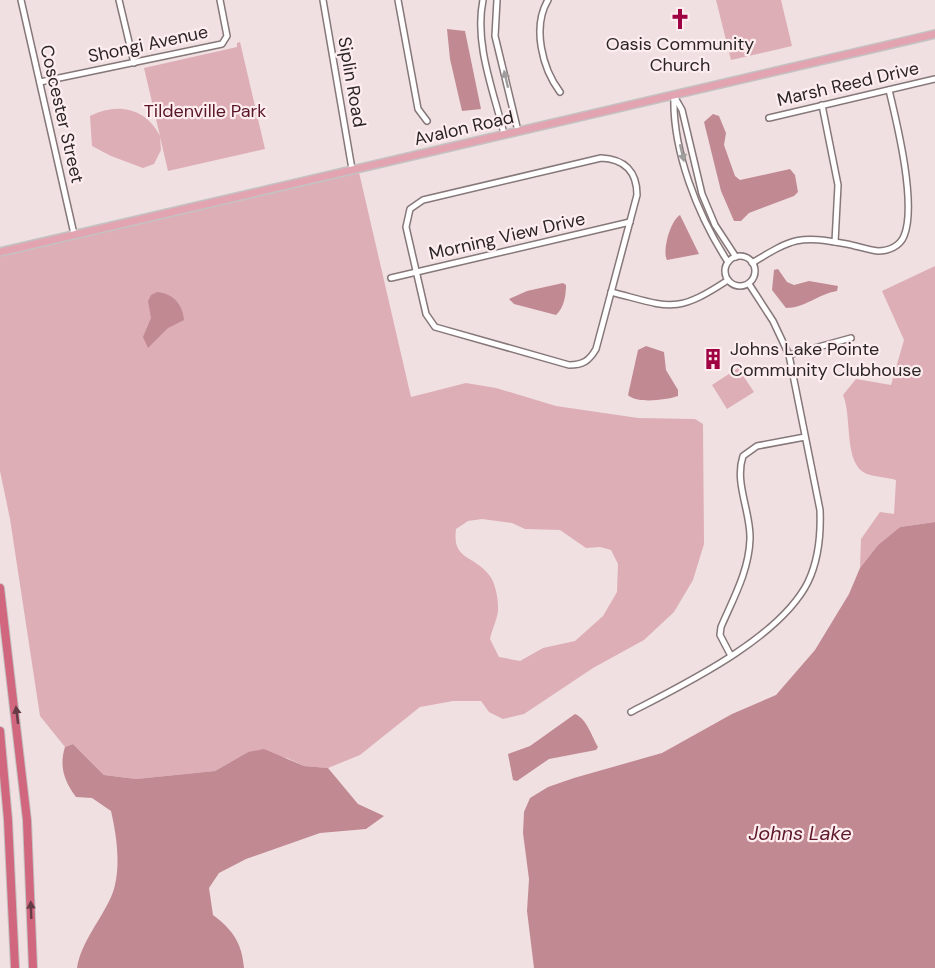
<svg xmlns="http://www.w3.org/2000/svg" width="935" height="968" viewBox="0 0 935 968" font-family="'DM Sans',sans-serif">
<rect width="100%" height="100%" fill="#f0e0e2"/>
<g fill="#ddaeb5" fill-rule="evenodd">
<polygon points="716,0 781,0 792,46 731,60"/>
<path d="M 240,42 L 265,149 L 168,171 L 160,137 L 161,150 L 154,164 L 143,168 L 111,156 L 92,146 L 90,116 C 118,102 146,108 160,136 L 144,68 L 237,47 L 237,43 Z"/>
<path d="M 358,168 L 411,397 L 466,383 L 496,388 L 556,406 L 638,418 L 695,419 L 703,424 L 704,544 L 693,580 L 674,612 L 644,640 L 593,668 L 524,714 L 503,719 L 489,712 L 481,701 L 453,701 L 420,707 L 360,755 L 328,768 L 304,766 L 287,758 L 248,752 L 215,771 L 136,779 L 104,775 L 73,744 L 65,747 L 40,716 L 10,519 L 0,471 L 0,252 ZM 482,519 L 512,523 L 525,529 L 560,530 L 586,548 L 600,547 L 611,550 L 618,564 L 617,592 L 603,616 L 575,641 L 543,648 L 520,661 L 499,657 L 490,639 C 492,629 499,616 498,607 C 498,598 495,581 489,575 C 473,554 452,561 456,529 L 468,521 Z"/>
<path d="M 935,266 L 935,522 L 900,527 L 878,545 L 860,568 L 861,539 L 880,512 L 894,514 L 896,480 C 887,477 871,477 863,472 C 844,459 852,416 843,395 L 856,379 L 891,385 L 904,340 L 882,291 Z"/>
<polygon points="738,368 754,392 727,409 712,385"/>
</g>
<g fill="#c18992">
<polygon points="447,29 465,31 481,109 462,111 450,59"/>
<polygon points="713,114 719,116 726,133 724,145 735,176 740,180 790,169 795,175 798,192 794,196 749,213 741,221 734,221 721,191 704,122"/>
<path d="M 680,215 L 699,254 L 667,260 C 662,251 670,221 680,215 Z"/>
<path d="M 778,269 L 787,282 L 794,285 L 809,281 L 838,286 L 837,291 C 818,294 805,308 786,308 L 772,290 L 774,270 Z"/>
<path d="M 563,283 L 566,285 C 566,295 564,308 556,315 L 514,304 L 509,299 L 527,291 Z"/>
<path d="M 157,292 C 173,293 183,305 184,320 L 168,328 L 148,348 L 143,337 L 151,318 L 148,301 L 151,295 Z"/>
<path d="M 646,346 L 664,352 L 666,370 L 678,390 L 678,396 C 666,400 637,404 628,395 L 638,350 Z"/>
<polygon points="935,522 935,968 534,968 527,911 529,879 523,833 524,812 530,798 548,787 574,778 662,753 732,714 776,695 815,650 849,594 860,568 878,545 900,527"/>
<path d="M 575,714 C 587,719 592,737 598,747 L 596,750 L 549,759 L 517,781 L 513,780 L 508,754 L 530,746 Z"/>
<path d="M 73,744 L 104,775 L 136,779 L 215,771 L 248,752 L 264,749 L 304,766 L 328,768 L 358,804 L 384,816 L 366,829 L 320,833 L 246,859 L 219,873 L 209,888 L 213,915 C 233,930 242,943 244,968 L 77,968 C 81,942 101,920 111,897 C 122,872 117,837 111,811 L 92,798 L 76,797 C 64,781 59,766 65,747 Z"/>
</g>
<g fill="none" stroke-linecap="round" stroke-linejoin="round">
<defs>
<g id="minor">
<polyline points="21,0 74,234"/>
<polyline points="119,0 134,63"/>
<polyline points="323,0 352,169"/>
<polyline points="398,0 418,109 427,121"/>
<path d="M 483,0 C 474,44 494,92 504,134"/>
<polyline points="497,0 495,36 518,131"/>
<path d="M 548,0 C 532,27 542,68 560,92"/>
<polyline points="40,82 222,44 227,36 220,0"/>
<path d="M 674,95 C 672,151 698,216 728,262"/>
<polyline points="674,96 682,110 702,194 715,225 736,257"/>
<polyline points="822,105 838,185 835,242"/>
<polyline points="769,118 935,79"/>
<path d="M 601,158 C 624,159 637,171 637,195 L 596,349 C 589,361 583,365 569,365 L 435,327 L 426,314 L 406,227 L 410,209 L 423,200 Z"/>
<circle cx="740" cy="271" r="15"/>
<path d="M 752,263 C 793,238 799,235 847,244 C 857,246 868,250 878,251 C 889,251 900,246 904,236 C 917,205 897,123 889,90"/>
<polyline points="391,278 630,222"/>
<path d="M 611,292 C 670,307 675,315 728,280"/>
<polyline points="789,355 851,338"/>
<path d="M 731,656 L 720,635 L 721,627 C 733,599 749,571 750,539 C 751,512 734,483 743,456 L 757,446 L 805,437"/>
<path d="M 631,712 C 685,684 780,638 808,582 C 819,559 821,535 820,510 L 789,355 L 773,321 L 749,284"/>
</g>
<polyline id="major" points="0,252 935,34"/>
<g id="highway">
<polyline points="0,588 27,820 33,968"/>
<polyline points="0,731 8,820 15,968"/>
</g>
</defs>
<use href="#minor" stroke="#867779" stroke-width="8"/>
<use href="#major" stroke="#c4c2c2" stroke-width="10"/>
<use href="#highway" stroke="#c4c2c2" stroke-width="10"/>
<use href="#minor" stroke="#fff" stroke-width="5"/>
<use href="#major" stroke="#e3a4b2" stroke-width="7"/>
<use href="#highway" stroke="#d1677e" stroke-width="8"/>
</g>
<defs><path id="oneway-solid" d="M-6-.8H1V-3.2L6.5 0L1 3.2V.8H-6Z" transform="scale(1.5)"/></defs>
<g fill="#a09d9d">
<use href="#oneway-solid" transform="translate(506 79) rotate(-103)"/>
<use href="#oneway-solid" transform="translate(682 153) rotate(77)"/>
</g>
<g fill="#653c45">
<use href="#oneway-solid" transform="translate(17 715) rotate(-97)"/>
<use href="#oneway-solid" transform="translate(31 910) rotate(-92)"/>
</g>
<defs>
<symbol id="church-bare" viewBox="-9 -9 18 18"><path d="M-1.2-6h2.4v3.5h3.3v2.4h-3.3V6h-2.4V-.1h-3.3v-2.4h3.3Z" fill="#9f0142" stroke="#feedef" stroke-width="2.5" paint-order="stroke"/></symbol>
<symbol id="building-bare" viewBox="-9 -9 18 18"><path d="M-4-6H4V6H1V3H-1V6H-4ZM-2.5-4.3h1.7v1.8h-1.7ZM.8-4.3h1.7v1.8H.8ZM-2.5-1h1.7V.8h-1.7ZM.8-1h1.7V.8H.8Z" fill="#9f0142" stroke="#feedef" stroke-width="2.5" paint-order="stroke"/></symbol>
</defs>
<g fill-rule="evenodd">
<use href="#church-bare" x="665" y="4" width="30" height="30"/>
<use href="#building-bare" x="698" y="344" width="30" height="30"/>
</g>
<g text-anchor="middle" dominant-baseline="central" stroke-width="4.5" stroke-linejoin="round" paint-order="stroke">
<g font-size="18" fill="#2b2526" stroke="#feedef">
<text transform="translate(148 44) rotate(-12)">Shongi Avenue</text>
<text transform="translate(352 82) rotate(80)">Siplin Road</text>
<text transform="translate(848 84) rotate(-13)">Marsh Reed Drive</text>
<text transform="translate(62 114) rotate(77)">Coscester Street</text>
<text transform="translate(464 128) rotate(-13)">Avalon Road</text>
<text transform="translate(507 236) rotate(-13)">Morning View Drive</text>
</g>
<g font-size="18" fill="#2b2526" stroke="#feedef">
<text x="680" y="44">Oasis Community<tspan x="680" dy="21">Church</tspan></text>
<text x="730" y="349" text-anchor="start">Johns Lake Pointe<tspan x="730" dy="21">Community Clubhouse</tspan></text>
</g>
<g font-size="18" fill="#591528" stroke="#feedef">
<text x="205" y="111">Tildenville Park</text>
</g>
<g font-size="20" font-style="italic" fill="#5d182b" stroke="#feedef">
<text x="800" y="833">Johns Lake</text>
</g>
</g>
</svg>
